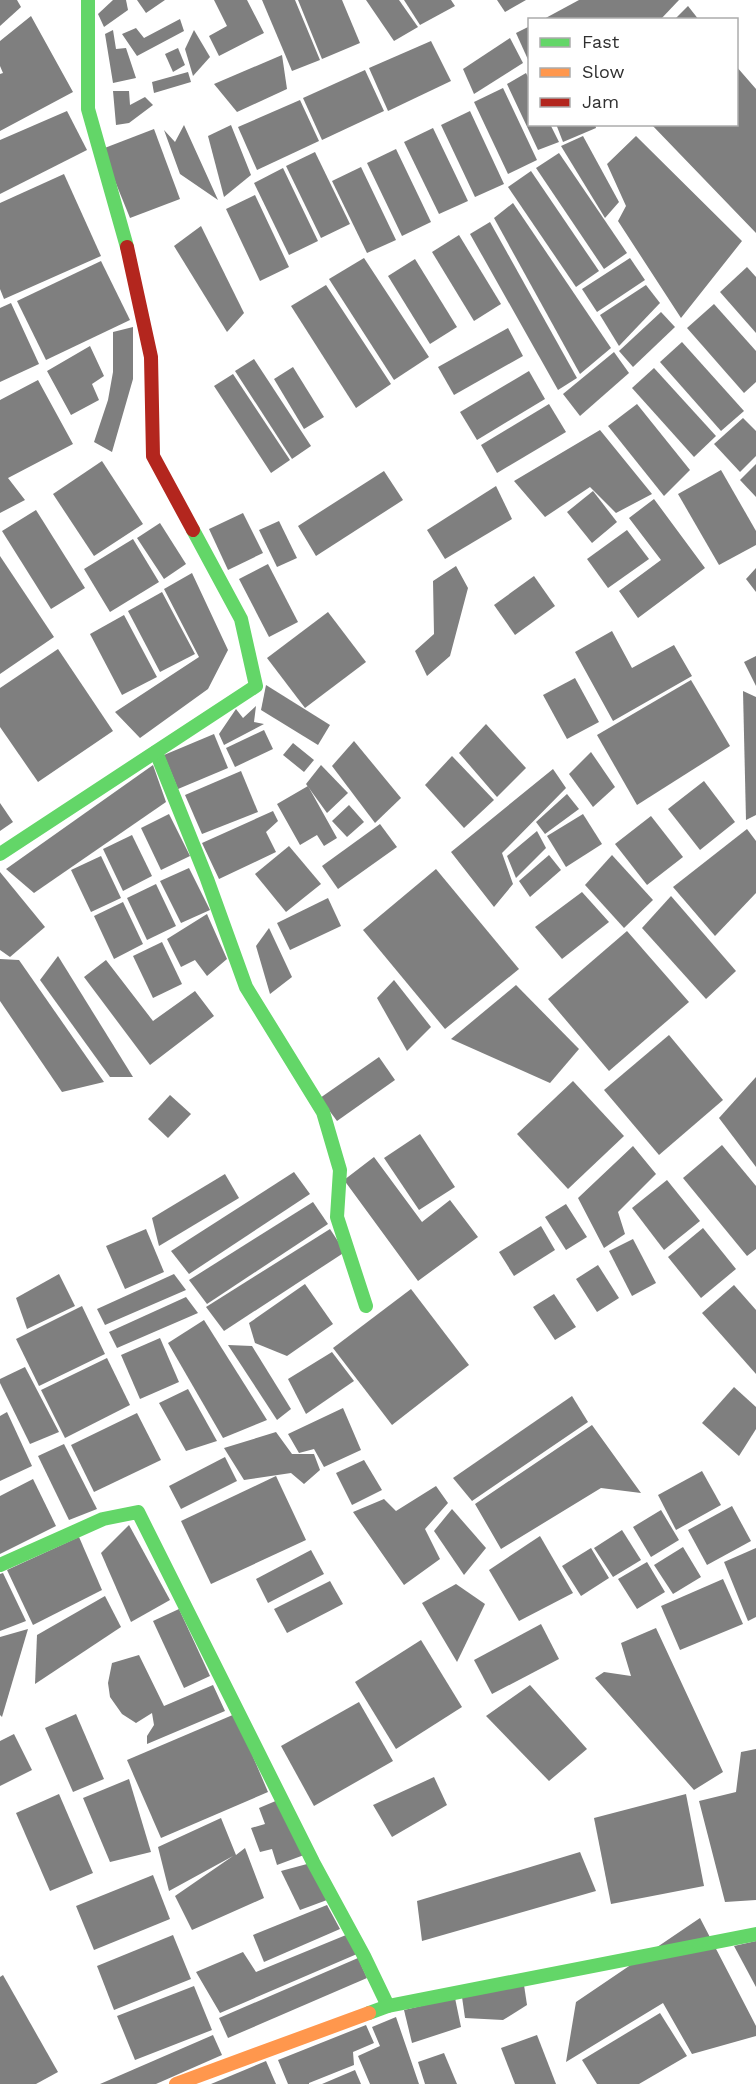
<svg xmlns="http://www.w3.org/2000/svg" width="756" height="2084" viewBox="0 0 756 2084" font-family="'Work Sans',sans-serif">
<rect width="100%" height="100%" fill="#fff"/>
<g fill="#7f7f7f">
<polygon points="0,0 17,0 21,7 0,26"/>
<polygon points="113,0 126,0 128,10 104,27 98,14"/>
<polygon points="137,0 165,0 146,13"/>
<polygon points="214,0 247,0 264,33 219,56 209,36 227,26"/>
<polygon points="262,0 295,0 320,60 292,71"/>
<polygon points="298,0 342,0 360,43 322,59"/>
<polygon points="366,0 399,0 418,27 394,41"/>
<polygon points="404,0 451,0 455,6 420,25"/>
<polygon points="497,0 526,0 505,12"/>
<polygon points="579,0 679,0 660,20 542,20"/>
<polygon points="688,6 699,20 674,20"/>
<polygon points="31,16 73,92 0,131 0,74 3,73 0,66 0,41"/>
<polygon points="180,19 184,31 137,56 122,34 136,28 144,38"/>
<polygon points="530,26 530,64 516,33"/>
<polygon points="113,30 116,49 126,48 136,78 113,83 105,34"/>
<polygon points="194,30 210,57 193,76 185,49"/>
<polygon points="510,38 523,63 474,94 463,69"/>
<polygon points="431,41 451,81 388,111 369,68"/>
<polygon points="178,48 185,65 173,72 165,54"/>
<polygon points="282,55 287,89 237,112 214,84"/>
<polygon points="736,66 756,89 756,233 651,124 736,124"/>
<polygon points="365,70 384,111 322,140 303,98"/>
<polygon points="188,72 191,82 154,93 152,82"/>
<polygon points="526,73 530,81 530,124 550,124 559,142 538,150 507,84"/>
<polygon points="503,88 537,160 508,174 474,102"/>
<polygon points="113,91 129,91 130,105 145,97 153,105 129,123 116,125"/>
<polygon points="300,100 319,141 257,170 238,127"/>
<polygon points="67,111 87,150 0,194 0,140"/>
<polygon points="470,111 504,184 475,197 441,125"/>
<polygon points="556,124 595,124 596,128 563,142"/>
<polygon points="184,125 218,200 180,174 164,130 175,142"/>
<polygon points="231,125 251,175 224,197 208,136"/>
<polygon points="433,128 468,201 439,214 404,142"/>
<polygon points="154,129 180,199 130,218 102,149"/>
<polygon points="583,136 619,202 605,218 561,146"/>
<polygon points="636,136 742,241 681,318 618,221 626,206 607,164"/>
<polygon points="396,149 431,222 402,236 367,163"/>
<polygon points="315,152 350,224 321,238 286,166"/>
<polygon points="559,153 627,253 604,269 536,168"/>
<polygon points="361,167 396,240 367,253 332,181"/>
<polygon points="283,168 318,241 289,255 254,183"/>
<polygon points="531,171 599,271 576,287 508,187"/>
<polygon points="64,174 101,256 4,299 0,289 0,203"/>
<polygon points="255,195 289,267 260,281 226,209"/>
<polygon points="513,203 611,348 580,374 494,218"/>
<polygon points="490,222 577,378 558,390 470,234"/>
<polygon points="201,226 244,313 227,332 174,246"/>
<polygon points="459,235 501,304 474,321 432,252"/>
<polygon points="364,258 429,357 394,380 329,279"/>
<polygon points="630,258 645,280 597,312 582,289"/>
<polygon points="415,259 457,327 430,344 388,276"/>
<polygon points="101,261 130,320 46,360 17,301"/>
<polygon points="747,267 756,277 756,333 720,292"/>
<polygon points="326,285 391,384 356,408 291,306"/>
<polygon points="646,285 660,303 619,346 600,315"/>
<polygon points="11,303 39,364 0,382 0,308"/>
<polygon points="714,304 756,351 756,382 744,393 687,328"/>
<polygon points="661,312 675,327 633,367 619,351"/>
<polygon points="133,327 133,379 112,452 94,442 108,400 113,372 113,332"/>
<polygon points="508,328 523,356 454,395 438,367"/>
<polygon points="682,342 744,411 721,431 660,362"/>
<polygon points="90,346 104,376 92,384 99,400 71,415 47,371"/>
<polygon points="614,352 629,373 580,416 563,394"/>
<polygon points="254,359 311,446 292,459 235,371"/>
<polygon points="293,367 324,417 304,429 274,379"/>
<polygon points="654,368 716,436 694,457 632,388"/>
<polygon points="529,371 545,399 477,440 460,412"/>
<polygon points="233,374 290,460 271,473 214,386"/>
<polygon points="38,380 73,444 8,478 25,500 0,513 0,400"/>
<polygon points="549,404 566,432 497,473 481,445"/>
<polygon points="637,404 690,470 664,496 608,426"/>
<polygon points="743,418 756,431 756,456 740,472 714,444"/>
<polygon points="600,430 652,494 616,513 590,487 545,517 514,481"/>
<polygon points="102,461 143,524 94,556 53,494"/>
<polygon points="756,464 756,497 740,480"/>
<polygon points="721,470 756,531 756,545 719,565 678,494"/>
<polygon points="384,471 403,500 316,556 298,526"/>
<polygon points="496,486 512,519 445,559 427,530"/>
<polygon points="593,491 617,522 592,543 567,512"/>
<polygon points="654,499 705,568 638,618 619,591 661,560 629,518"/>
<polygon points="36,510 85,588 51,609 2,531"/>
<polygon points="243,513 263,553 228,570 209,529"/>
<polygon points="279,521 297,558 277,567 259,530"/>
<polygon points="160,523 186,564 164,579 137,538"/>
<polygon points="627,530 649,559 608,588 587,559"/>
<polygon points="133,539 159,582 110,612 84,569"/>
<polygon points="0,556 54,637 0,674"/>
<polygon points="268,564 298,622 269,637 239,579"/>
<polygon points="456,566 468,588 450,656 427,676 415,651 434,634 433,581"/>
<polygon points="756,568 756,592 746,579"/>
<polygon points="192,573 228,650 208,689 140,738 115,712 199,657 164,589"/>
<polygon points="534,576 555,606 515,635 494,605"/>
<polygon points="162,592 195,654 160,672 128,611"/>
<polygon points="328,612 366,662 305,708 267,658"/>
<polygon points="124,615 157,677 122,695 90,634"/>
<polygon points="612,631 632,668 674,645 692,676 613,721 575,652"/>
<polygon points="58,649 113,731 38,782 0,727 0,688"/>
<polygon points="756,656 756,686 744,662"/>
<polygon points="575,678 599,722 567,739 543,695"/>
<polygon points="691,680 730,746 637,805 597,735"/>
<polygon points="266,685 330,725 318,745 261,710"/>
<polygon points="743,691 756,697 756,815 746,820"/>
<polygon points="256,706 254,722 264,724 224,745 219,734 236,709 243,718"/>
<polygon points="486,724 526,768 497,797 459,753"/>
<polygon points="264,730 273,749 235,767 226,748"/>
<polygon points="214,734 228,768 178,789 164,755"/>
<polygon points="354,741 401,798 375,823 332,766"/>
<polygon points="293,743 314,760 304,772 283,755"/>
<polygon points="591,752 615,787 593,807 569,774"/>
<polygon points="452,756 494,800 464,828 425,785"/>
<polygon points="153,765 166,802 34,893 6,869"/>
<polygon points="321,765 348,793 327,813 306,784"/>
<polygon points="553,769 566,788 502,853 513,884 494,907 451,852"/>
<polygon points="241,771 258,812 202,834 185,795"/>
<polygon points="704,781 735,822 700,850 668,809"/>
<polygon points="308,786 337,838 324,846 317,835 300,845 277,804"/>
<polygon points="567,794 579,809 545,834 536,822"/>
<polygon points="0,803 13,822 0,831"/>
<polygon points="349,805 364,822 347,837 332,821"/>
<polygon points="273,811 278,821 266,832 276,852 219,879 202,843"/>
<polygon points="169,814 190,856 161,870 141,828"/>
<polygon points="583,814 602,844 566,867 547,836"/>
<polygon points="651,816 683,857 647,885 615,844"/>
<polygon points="380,824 397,847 338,889 322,866"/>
<polygon points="747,829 756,841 756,893 715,936 673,887"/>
<polygon points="537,831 546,848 516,878 507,856"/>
<polygon points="132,835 152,876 123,891 103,849"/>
<polygon points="289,846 321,884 286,912 255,874"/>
<polygon points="549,855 561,870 530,897 519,881"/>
<polygon points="612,855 653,900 624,928 585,885"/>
<polygon points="101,856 121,898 91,912 71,870"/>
<polygon points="189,868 210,910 181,923 160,881"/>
<polygon points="436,869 519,969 445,1029 363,930"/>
<polygon points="0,872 45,927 10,957 0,950"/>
<polygon points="156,884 176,926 147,940 127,898"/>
<polygon points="582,892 609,922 562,959 535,927"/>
<polygon points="671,896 736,971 706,999 642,928"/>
<polygon points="328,898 341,926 290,950 277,923"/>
<polygon points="123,902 143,944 114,959 94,916"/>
<polygon points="207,914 227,959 207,976 195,960 181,967 167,939"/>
<polygon points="269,928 292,977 270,994 256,946"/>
<polygon points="627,931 689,1002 609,1071 548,999"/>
<polygon points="162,942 182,984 153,998 133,956"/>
<polygon points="58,956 133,1077 110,1077 40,980"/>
<polygon points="0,959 19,960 104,1082 62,1092 0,1001"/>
<polygon points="106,960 153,1021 195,991 214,1016 150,1065 84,977"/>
<polygon points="394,980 431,1027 407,1051 377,998"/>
<polygon points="516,985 579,1049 550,1083 451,1039"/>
<polygon points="669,1035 723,1100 659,1155 604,1090"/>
<polygon points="379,1057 395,1080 337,1121 320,1098"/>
<polygon points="756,1077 756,1167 719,1118"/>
<polygon points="573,1081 624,1136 568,1189 517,1134"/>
<polygon points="170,1095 191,1114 168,1138 148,1119"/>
<polygon points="420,1134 455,1187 419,1210 384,1158"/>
<polygon points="722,1145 756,1186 756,1249 747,1256 683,1178"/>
<polygon points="633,1146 656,1174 618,1212 625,1234 604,1248 578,1198"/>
<polygon points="374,1157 422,1222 450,1200 478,1237 418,1281 344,1180"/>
<polygon points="294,1172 310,1194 189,1274 171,1251"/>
<polygon points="225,1174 239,1198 159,1246 152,1218"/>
<polygon points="667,1180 700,1221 664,1250 632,1208"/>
<polygon points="313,1202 328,1224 207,1304 189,1280"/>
<polygon points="566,1204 587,1237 566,1250 545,1217"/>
<polygon points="541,1226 555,1250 514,1276 499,1252"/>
<polygon points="703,1228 736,1269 701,1298 668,1257"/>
<polygon points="146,1229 164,1272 125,1289 106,1246"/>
<polygon points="330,1229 345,1252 224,1331 206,1307"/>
<polygon points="633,1239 656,1283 632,1296 609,1251"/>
<polygon points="598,1265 619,1298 597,1312 576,1279"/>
<polygon points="59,1274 75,1306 27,1329 16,1298"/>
<polygon points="174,1274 186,1290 105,1325 97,1309"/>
<polygon points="305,1284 333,1324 287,1356 255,1343 249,1323"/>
<polygon points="734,1285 756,1310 756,1374 702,1313"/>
<polygon points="411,1289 469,1365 392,1425 333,1348"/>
<polygon points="554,1294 576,1327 555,1340 533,1307"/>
<polygon points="186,1297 198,1313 117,1348 109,1332"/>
<polygon points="82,1306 105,1354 39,1386 16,1339"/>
<polygon points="204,1320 267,1420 223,1438 168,1343"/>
<polygon points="160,1338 179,1382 140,1399 121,1355"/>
<polygon points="228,1345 252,1346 291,1409 277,1420"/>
<polygon points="332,1352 354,1381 306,1414 288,1379"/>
<polygon points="107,1358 130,1405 65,1438 41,1390"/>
<polygon points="25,1367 59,1432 30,1444 0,1383 0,1379"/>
<polygon points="734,1387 756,1407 756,1429 739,1456 702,1423"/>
<polygon points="188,1389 217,1441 186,1451 159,1403"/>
<polygon points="572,1396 588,1422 472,1501 453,1478"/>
<polygon points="343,1408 361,1450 324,1467 314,1449 299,1453 288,1434"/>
<polygon points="7,1412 32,1466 0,1481 0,1416"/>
<polygon points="137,1413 161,1460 94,1492 71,1445"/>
<polygon points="592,1425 641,1493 601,1488 501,1549 475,1504"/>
<polygon points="276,1432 292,1454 314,1454 320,1470 304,1484 291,1473 244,1480 224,1448"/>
<polygon points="64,1444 97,1509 69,1520 38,1456"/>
<polygon points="225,1457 237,1481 181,1509 169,1486"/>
<polygon points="364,1460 382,1490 352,1505 336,1473"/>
<polygon points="702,1471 721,1505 676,1530 658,1495"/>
<polygon points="276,1476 306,1540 211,1584 181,1521"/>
<polygon points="33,1479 56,1526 0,1554 0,1496"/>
<polygon points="436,1486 448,1503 425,1529 440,1559 404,1585 353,1512 384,1499 396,1511"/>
<polygon points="732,1506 751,1541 707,1565 688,1530"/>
<polygon points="452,1509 486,1548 464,1575 434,1531"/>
<polygon points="661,1510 679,1540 651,1557 633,1527"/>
<polygon points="129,1525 170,1600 131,1622 101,1553"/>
<polygon points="622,1530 641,1560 613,1577 594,1548"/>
<polygon points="540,1536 573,1593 519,1621 489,1570"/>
<polygon points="79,1537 102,1590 33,1625 7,1570"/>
<polygon points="683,1547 701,1577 673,1594 654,1565"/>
<polygon points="591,1548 609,1578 581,1596 562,1566"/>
<polygon points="756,1548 756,1617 748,1621 724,1562"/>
<polygon points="311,1550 324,1574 268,1603 256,1579"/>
<polygon points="647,1562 665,1592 637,1609 618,1579"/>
<polygon points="3,1573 26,1621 0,1631 0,1574"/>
<polygon points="723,1579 743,1624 680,1650 661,1606"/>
<polygon points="330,1581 343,1604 287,1633 274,1609"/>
<polygon points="456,1584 485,1604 457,1662 422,1603"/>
<polygon points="105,1596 121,1627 35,1684 37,1635"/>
<polygon points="179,1609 210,1676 184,1688 153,1621"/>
<polygon points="541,1624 559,1659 492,1694 474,1660"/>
<polygon points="656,1628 723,1772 694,1790 595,1678 604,1672 631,1676 621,1643"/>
<polygon points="28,1629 2,1717 0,1715 0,1637"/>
<polygon points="421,1640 462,1707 396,1749 355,1682"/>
<polygon points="139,1655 164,1706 213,1685 225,1711 147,1744 147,1736 154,1725 152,1713 136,1723 122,1714 110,1697 108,1683 112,1663"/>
<polygon points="530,1685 587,1749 549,1781 486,1716"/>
<polygon points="359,1702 393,1761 314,1806 281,1746"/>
<polygon points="76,1714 104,1779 73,1792 45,1728"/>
<polygon points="235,1714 268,1792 161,1838 127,1760"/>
<polygon points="14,1734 32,1770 0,1786 0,1741"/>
<polygon points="756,1749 756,1900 725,1902 699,1801 736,1792 741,1752"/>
<polygon points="434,1777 447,1805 392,1837 373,1805"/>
<polygon points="129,1779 151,1852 110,1862 83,1798"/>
<polygon points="59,1794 93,1873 50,1891 16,1813"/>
<polygon points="686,1794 704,1886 611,1904 594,1818"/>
<polygon points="278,1800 304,1855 277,1865 272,1849 260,1852 251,1828 265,1824 259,1808"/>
<polygon points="221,1818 236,1855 245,1848 264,1898 192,1930 175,1896 233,1856 169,1891 158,1847"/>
<polygon points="580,1852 596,1891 422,1941 417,1901"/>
<polygon points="307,1864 327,1900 300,1910 281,1871"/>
<polygon points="153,1875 170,1919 94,1950 76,1906"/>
<polygon points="327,1905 340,1929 264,1962 253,1935"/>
<polygon points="700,1918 756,2026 756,2036 692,2054 663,2003 566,2062 576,2002"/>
<polygon points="173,1935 191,1979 114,2010 97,1966"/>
<polygon points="346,1935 357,1954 220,2013 196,1972 243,1952 256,1972"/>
<polygon points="756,1941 756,1987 734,1946"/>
<polygon points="358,1958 367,1978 228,2038 219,2018"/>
<polygon points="3,1975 58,2072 36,2084 0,2084 0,1977"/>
<polygon points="524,1985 527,2005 503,2020 465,2018 462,1997"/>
<polygon points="194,1986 212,2030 135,2060 117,2016"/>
<polygon points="455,1998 461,2027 412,2043 404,2010"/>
<polygon points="660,2013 687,2056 639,2084 597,2084 582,2060"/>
<polygon points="396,2017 419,2084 370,2084 358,2056 380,2046 372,2027"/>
<polygon points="366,2025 374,2043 353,2052 354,2065 309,2083 309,2084 288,2084 278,2060"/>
<polygon points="213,2035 222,2055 156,2084 100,2084"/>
<polygon points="537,2035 556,2084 515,2084 501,2048"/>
<polygon points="444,2053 457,2084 425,2084 418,2062"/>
<polygon points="266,2061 276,2084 211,2084"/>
<polygon points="355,2070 361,2084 322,2084"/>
</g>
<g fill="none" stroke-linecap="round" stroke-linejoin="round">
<g stroke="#63d668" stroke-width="14">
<polyline points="88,0 88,109 127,247"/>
<polyline points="156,752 207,879 246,987 323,1112 340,1170 337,1217 366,1306"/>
<polyline points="0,854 256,686 241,619 193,530"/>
<polyline points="0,1565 103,1519 138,1512 313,1862 364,1956 388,2006"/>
<polyline points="369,2013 388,2006 756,1934"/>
</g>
<polyline stroke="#ff974d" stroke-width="14" points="176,2084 369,2013"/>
<polyline stroke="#b3261e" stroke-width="14" points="127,247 151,357 153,456 193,530"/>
</g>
<rect x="528" y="18" width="210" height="108" fill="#ffffff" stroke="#acacac" stroke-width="1.5"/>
<rect x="540" y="38" width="30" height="9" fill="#63d668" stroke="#acacac" stroke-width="1.5"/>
<text x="582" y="48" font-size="18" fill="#303030">Fast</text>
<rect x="540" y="68" width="30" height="9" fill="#ff974d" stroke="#acacac" stroke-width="1.5"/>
<text x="582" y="78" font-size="18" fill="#303030">Slow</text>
<rect x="540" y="98" width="30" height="9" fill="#b3261e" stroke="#acacac" stroke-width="1.5"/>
<text x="582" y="108" font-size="18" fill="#303030">Jam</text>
</svg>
